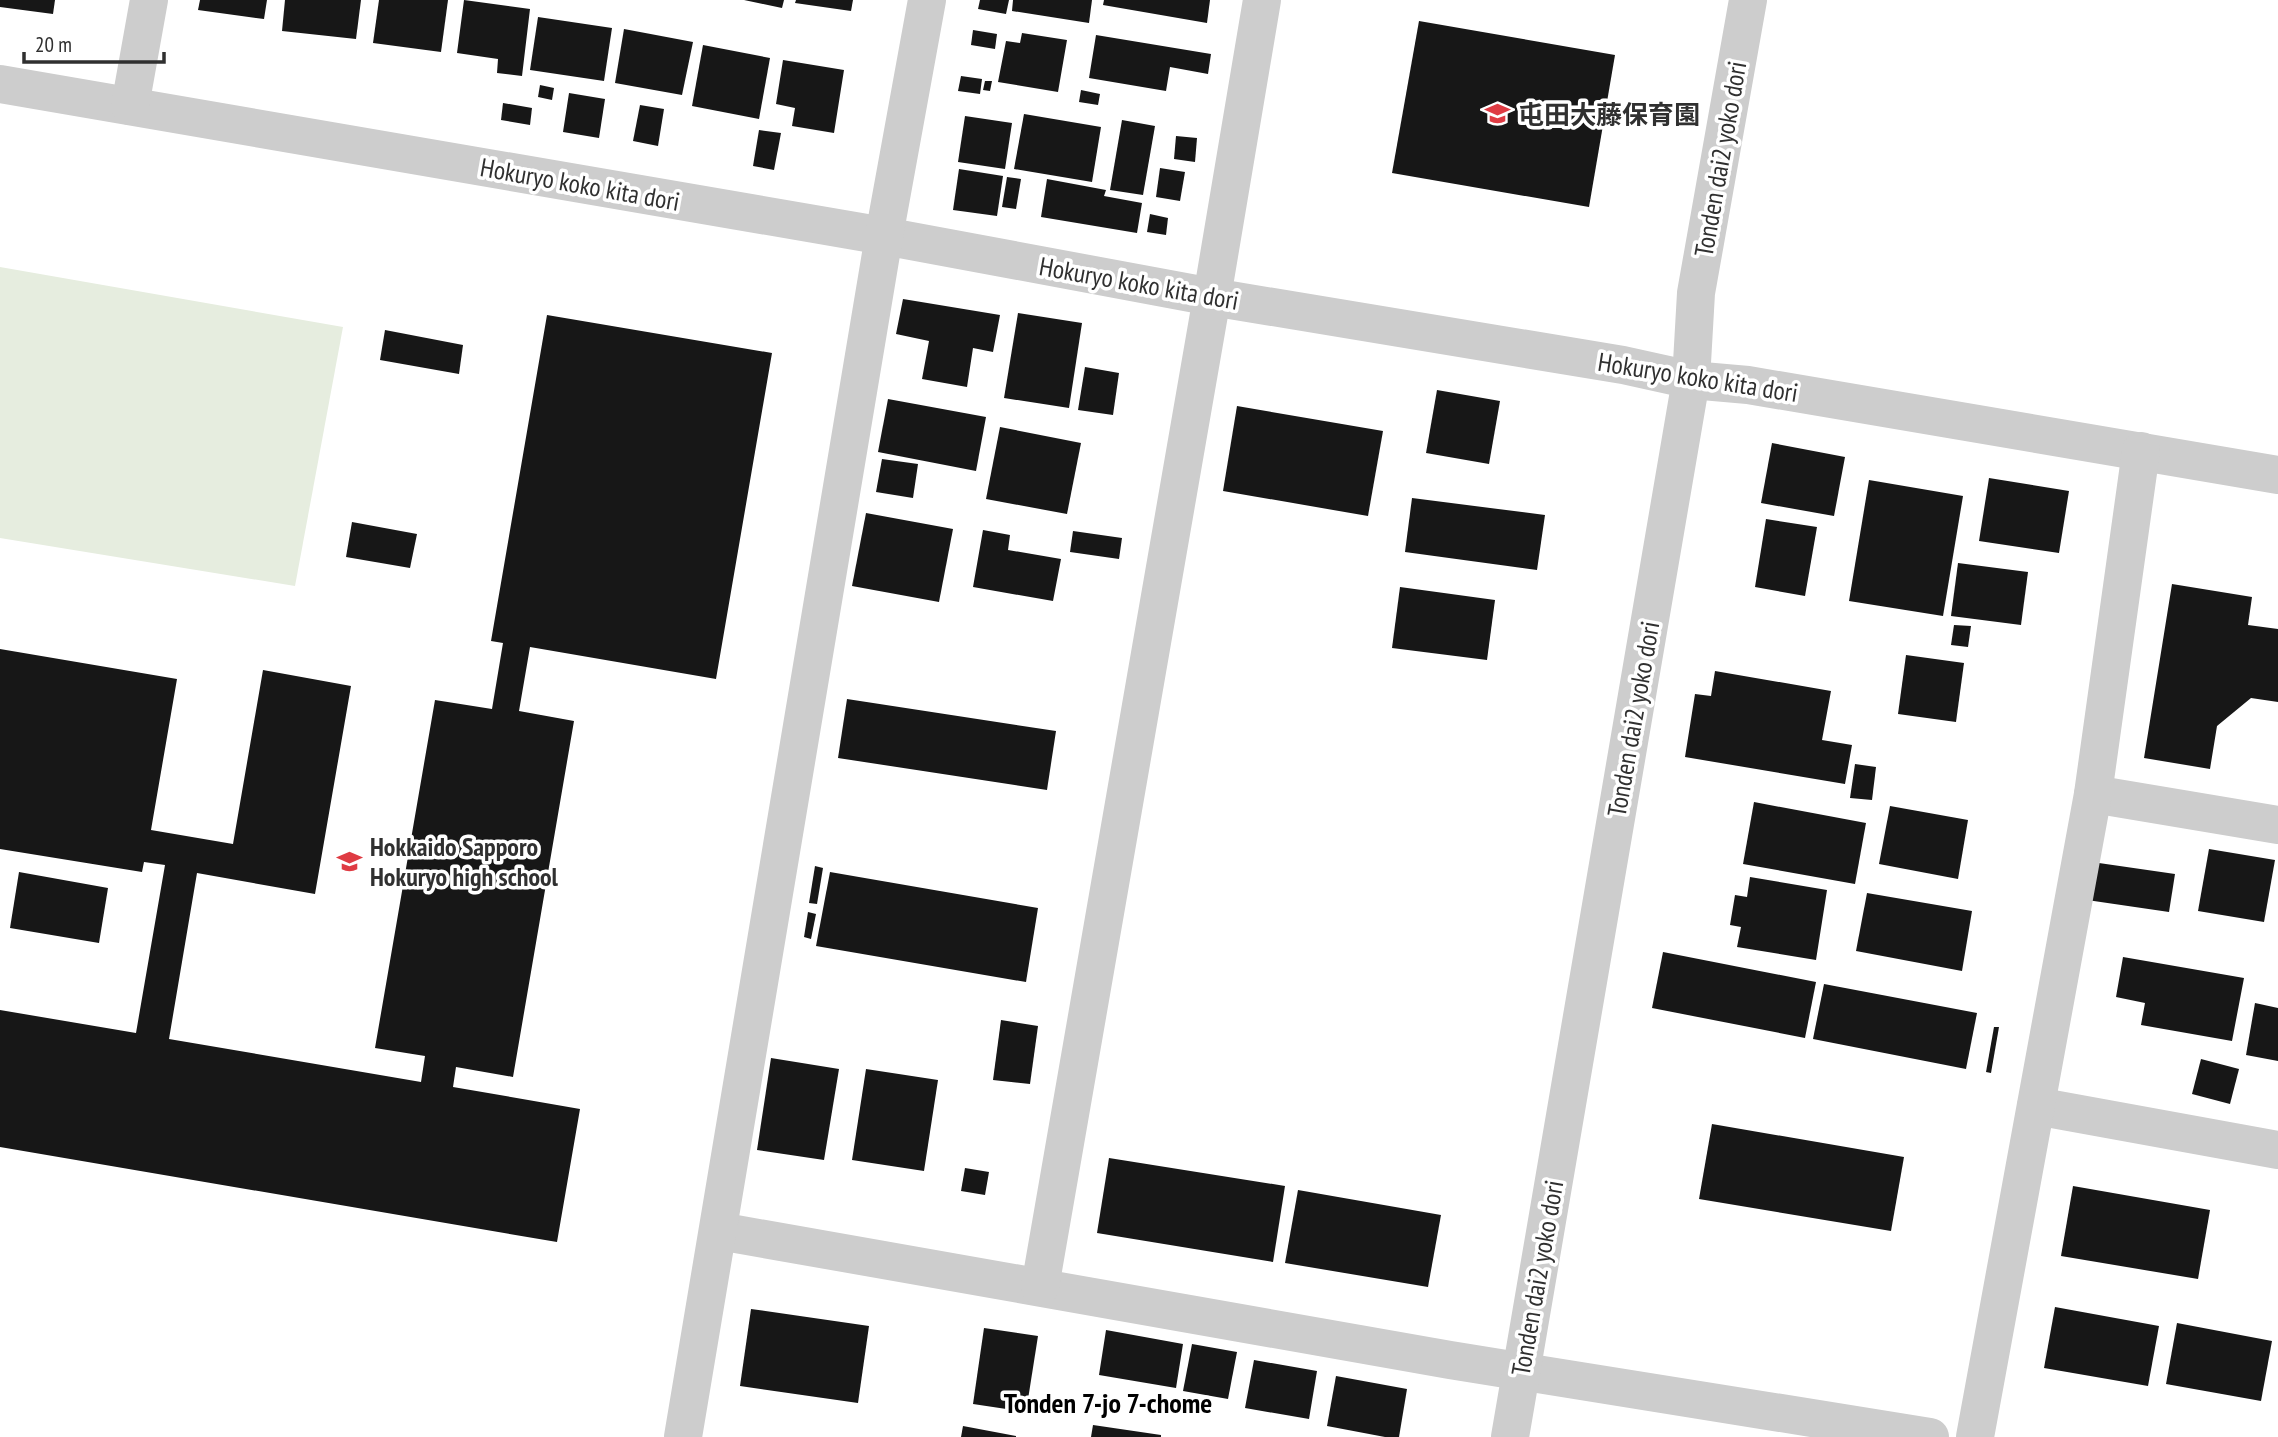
<svg xmlns="http://www.w3.org/2000/svg" width="2278" height="1437" viewBox="0 0 2278 1437" font-family="'PT Sans Narrow','Noto Sans JP',sans-serif">
<rect width="100%" height="100%" fill="#fff"/>
<polygon fill="#e6eddf" points="0,267 343,327 295,586 0,538"/>
<g fill="#171717">
<polygon points="0,0 55,0 53,14 0,7"/>
<polygon points="200,0 267,0 264,19 198,10"/>
<polygon points="285,0 361,0 356,39 282,31"/>
<polygon points="379,0 448,0 441,52 373,43"/>
<polygon points="464,0 530,9 522,76 497,73 498,59 457,53"/>
<polygon points="744,0 784,0 782,8"/>
<polygon points="796,0 853,0 851,11 795,3"/>
<polygon points="980,0 1009,0 1006,14 978,9"/>
<polygon points="1013,0 1092,0 1089,23 1012,11"/>
<polygon points="1104,0 1210,0 1207,23 1103,5"/>
<polygon points="538,17 612,28 604,81 530,70"/>
<polygon points="1419,21 1615,55 1589,207 1392,173"/>
<polygon points="624,29 693,42 682,95 615,83"/>
<polygon points="973,30 997,34 995,49 971,45"/>
<polygon points="1022,33 1067,40 1058,92 998,82 1006,41 1020,43"/>
<polygon points="1096,35 1211,54 1208,74 1170,67 1166,91 1089,78"/>
<polygon points="703,45 770,58 759,119 692,106"/>
<polygon points="783,60 844,70 834,133 792,126 795,108 776,104"/>
<polygon points="961,76 982,79 980,94 958,91"/>
<polygon points="985,81 992,81 990,91 983,90"/>
<polygon points="540,85 554,88 552,100 538,97"/>
<polygon points="1081,90 1100,94 1098,105 1079,102"/>
<polygon points="569,93 605,99 599,138 563,132"/>
<polygon points="503,103 532,108 530,125 501,120"/>
<polygon points="640,105 664,109 658,146 633,141"/>
<polygon points="1024,114 1101,127 1092,182 1014,169"/>
<polygon points="965,116 1012,123 1005,169 958,162"/>
<polygon points="1122,120 1155,126 1143,195 1110,190"/>
<polygon points="759,130 781,133 774,170 753,166"/>
<polygon points="1176,136 1197,138 1195,162 1174,159"/>
<polygon points="1160,168 1185,172 1180,201 1156,197"/>
<polygon points="959,169 1003,176 997,216 953,210"/>
<polygon points="1007,177 1021,179 1016,209 1002,207"/>
<polygon points="1047,179 1106,190 1104,196 1142,203 1137,233 1041,217"/>
<polygon points="1150,214 1168,218 1166,235 1147,232"/>
<polygon points="903,299 1000,315 993,352 973,348 967,387 922,379 929,341 896,334"/>
<polygon points="1018,313 1082,323 1069,408 1004,398"/>
<polygon points="547,315 772,353 716,679 530,647 519,711 574,721 513,1077 456,1067 453,1087 580,1109 557,1242 0,1147 0,1010 136,1033 165,865 144,862 142,872 0,849 0,649 177,679 151,830 233,844 263,670 351,686 315,894 197,873 169,1039 421,1082 425,1056 375,1048 435,700 492,709 503,643 491,641"/>
<polygon points="385,330 463,345 459,374 380,360"/>
<polygon points="1085,367 1119,373 1113,415 1078,410"/>
<polygon points="1437,390 1500,401 1489,464 1426,453"/>
<polygon points="888,399 986,417 976,471 878,452"/>
<polygon points="1237,406 1383,431 1368,516 1223,491"/>
<polygon points="1000,427 1081,443 1067,514 986,499"/>
<polygon points="1772,443 1845,457 1834,516 1761,503"/>
<polygon points="882,459 918,464 913,498 876,492"/>
<polygon points="1989,478 2069,491 2059,553 1979,541"/>
<polygon points="1869,480 1963,496 1943,616 1849,601"/>
<polygon points="1412,498 1545,515 1537,570 1405,552"/>
<polygon points="866,513 953,529 939,602 852,586"/>
<polygon points="1766,519 1817,527 1805,596 1755,587"/>
<polygon points="352,522 417,534 410,568 346,557"/>
<polygon points="983,530 1010,535 1008,550 1061,559 1053,601 973,587"/>
<polygon points="1073,531 1122,538 1119,559 1070,552"/>
<polygon points="1958,563 2028,572 2021,625 1951,616"/>
<polygon points="2172,584 2252,597 2248,625 2278,629 2278,702 2251,698 2217,726 2210,769 2144,758"/>
<polygon points="1400,587 1495,600 1487,660 1392,648"/>
<polygon points="1954,625 1971,626 1968,647 1951,645"/>
<polygon points="1906,655 1964,663 1956,722 1898,714"/>
<polygon points="1715,671 1831,691 1822,740 1852,745 1845,784 1685,757 1695,694 1711,696"/>
<polygon points="847,699 1056,731 1047,790 838,758"/>
<polygon points="1855,764 1876,767 1872,800 1850,798"/>
<polygon points="1754,802 1866,823 1855,884 1743,864"/>
<polygon points="1890,806 1968,820 1958,879 1879,864"/>
<polygon points="2209,849 2275,860 2264,922 2198,911"/>
<polygon points="2092,862 2175,874 2169,912 2087,900"/>
<polygon points="815,866 823,868 817,904 809,903"/>
<polygon points="19,872 108,888 99,943 10,928"/>
<polygon points="830,872 1038,908 1026,982 816,946"/>
<polygon points="1750,877 1827,890 1816,960 1737,947 1741,927 1730,925 1735,895 1747,897"/>
<polygon points="1867,893 1972,911 1962,971 1856,951"/>
<polygon points="808,912 816,914 811,939 804,937"/>
<polygon points="1663,952 1816,982 1805,1038 1652,1008"/>
<polygon points="2123,957 2244,978 2232,1041 2141,1025 2145,1003 2116,997"/>
<polygon points="1824,984 1977,1013 1966,1069 1813,1039"/>
<polygon points="2255,1003 2278,1008 2278,1061 2246,1055"/>
<polygon points="1001,1020 1038,1026 1030,1084 993,1080"/>
<polygon points="1994,1027 1999,1027 1991,1073 1986,1072"/>
<polygon points="771,1058 839,1069 824,1160 757,1150"/>
<polygon points="2201,1059 2239,1069 2230,1104 2192,1094"/>
<polygon points="866,1069 938,1080 924,1171 852,1160"/>
<polygon points="1712,1124 1904,1157 1891,1231 1699,1199"/>
<polygon points="1109,1158 1285,1186 1273,1262 1097,1233"/>
<polygon points="965,1168 989,1172 985,1195 961,1191"/>
<polygon points="2073,1186 2210,1210 2198,1279 2061,1256"/>
<polygon points="1298,1190 1441,1215 1428,1287 1285,1263"/>
<polygon points="2055,1307 2159,1326 2148,1386 2044,1368"/>
<polygon points="751,1309 869,1326 858,1403 740,1386"/>
<polygon points="2177,1323 2272,1341 2261,1401 2166,1384"/>
<polygon points="984,1328 1038,1336 1026,1412 973,1404"/>
<polygon points="1106,1330 1183,1344 1176,1388 1099,1375"/>
<polygon points="1192,1344 1237,1352 1228,1399 1183,1391"/>
<polygon points="1254,1360 1317,1371 1309,1419 1245,1408"/>
<polygon points="1336,1376 1407,1389 1399,1437 1385,1437 1327,1426"/>
<polygon points="1093,1425 1161,1435 1161,1437 1091,1437"/>
<polygon points="963,1426 1016,1436 1016,1437 961,1437"/>
</g>
<g fill="none" stroke-linecap="round" stroke-linejoin="round">
<g stroke="#cdcdcd" stroke-width="38">
<polyline points="0,84 884,236 1212,297 1623,365 1691,380 1748,385 2278,475"/>
<polyline points="130,106 149,0"/>
<polyline points="2093,794 2278,825"/>
<polyline points="2036,1106 2278,1150"/>
<polyline points="719,1231 1450,1360 1930,1437"/>
<polyline points="1040,1287 1212,297 1262,0"/>
<polyline points="683,1437 884,236 927,0"/>
<polyline points="1510,1437 1691,380 1696,293 1748,0"/>
<polyline points="1975,1437 2093,794 2141,451"/>
</g>
</g>
<defs>
<symbol id="school-bare" viewBox="-9 -9 18 18"><path d="M0-5L7-2L0 1L-7-2ZM-4 1L0 2.5L4 1V4Q0 6-4 4Z" fill="#df3b43" stroke="#fff" stroke-width="2.5" paint-order="stroke"/></symbol>
</defs>
<g fill-rule="evenodd">
<use href="#school-bare" x="1480" y="96" width="35" height="35"/>
<use href="#school-bare" x="332" y="844" width="35" height="35"/>
</g>
<g text-anchor="middle" dominant-baseline="central" stroke-width="7" stroke-linejoin="round" paint-order="stroke">
<g font-size="26" font-weight="bold" fill="#303030" stroke="#fff" text-anchor="start">
<text x="1518" y="114">屯田大藤保育園</text>
<text x="370" y="846">Hokkaido Sapporo<tspan x="370" dy="30">Hokuryo high school</tspan></text>
</g>
<g font-size="26" fill="#303030" stroke="#fff">
<text transform="translate(1720 159) rotate(-80)">Tonden dai2 yoko dori</text>
<text transform="translate(580 184) rotate(10)">Hokuryo koko kita dori</text>
<text transform="translate(1139 283) rotate(10)">Hokuryo koko kita dori</text>
<text transform="translate(1698 377) rotate(9)">Hokuryo koko kita dori</text>
<text transform="translate(1633 719) rotate(-80)">Tonden dai2 yoko dori</text>
<text transform="translate(1537 1278) rotate(-80)">Tonden dai2 yoko dori</text>
</g>
<g font-size="28" font-weight="bold" fill="#000" stroke="#fff">
<text x="1108" y="1402">Tonden 7-jo 7-chome</text>
</g>
</g>
<path d="M24 52v10h140v-10" fill="none" stroke="#303030" stroke-width="3.5"/>
<text x="35" y="52" font-size="21" fill="#303030" stroke="#ffffff" stroke-width="5" paint-order="stroke">20 m</text>
</svg>
